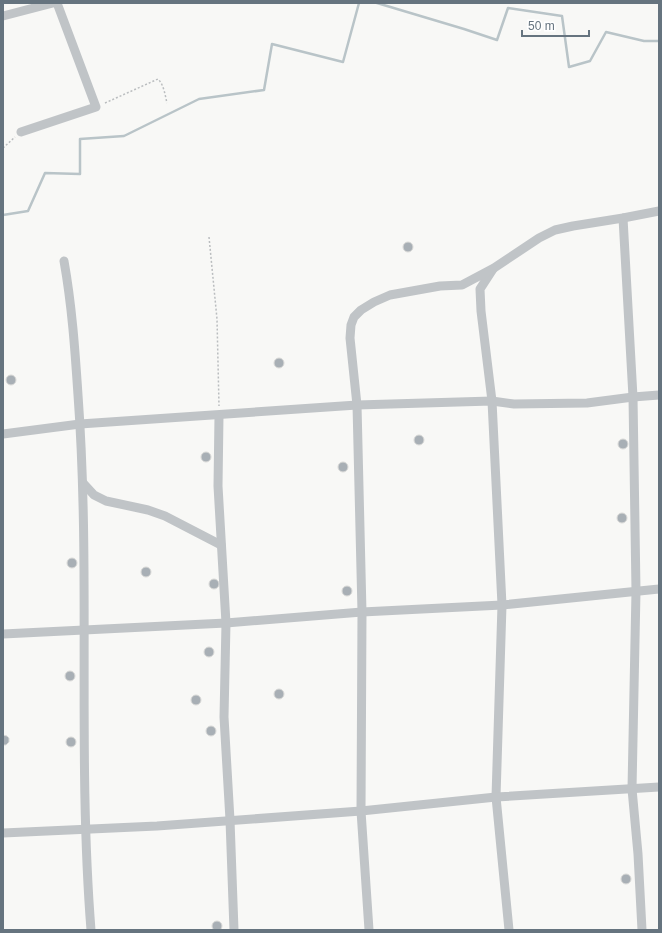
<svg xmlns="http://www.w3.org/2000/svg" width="662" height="933" viewBox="0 0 662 933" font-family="Helvetica,sans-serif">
<rect width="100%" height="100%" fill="#f8f8f6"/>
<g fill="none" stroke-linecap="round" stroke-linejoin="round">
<g stroke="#b9c4c8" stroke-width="2.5">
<polyline points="377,3 464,29 497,40 508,8 562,16 569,67 590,61 606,32 644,41 659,41"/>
<polyline points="3,215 28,211 45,173 80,174 80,139 124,136 199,99 264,90 272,44 343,62 359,3"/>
</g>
</g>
<g fill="#a8afb5" stroke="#dadad8">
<circle cx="408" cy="247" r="5"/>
<circle cx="279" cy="363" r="5"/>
<circle cx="11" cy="380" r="5"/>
<circle cx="419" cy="440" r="5"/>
<circle cx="623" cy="444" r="5"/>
<circle cx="206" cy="457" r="5"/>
<circle cx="343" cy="467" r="5"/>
<circle cx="622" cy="518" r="5"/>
<circle cx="72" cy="563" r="5"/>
<circle cx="146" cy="572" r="5"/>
<circle cx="214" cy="584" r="5"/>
<circle cx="347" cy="591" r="5"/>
<circle cx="209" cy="652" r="5"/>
<circle cx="70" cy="676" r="5"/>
<circle cx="279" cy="694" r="5"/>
<circle cx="196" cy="700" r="5"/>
<circle cx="211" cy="731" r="5"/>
<polygon points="3,735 7,736 9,738 9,742 6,745 3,745"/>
<circle cx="71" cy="742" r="5"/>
<circle cx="626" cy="879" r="5"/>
<circle cx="217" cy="926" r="5"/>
</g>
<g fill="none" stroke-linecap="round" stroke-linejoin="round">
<g stroke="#babdbf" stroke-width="1.5" stroke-dasharray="2 2" stroke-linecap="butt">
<path d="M 105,103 L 158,79 C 164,85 165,95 167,103"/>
<polyline points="3,148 15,137"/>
<polyline points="209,237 217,319 219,406"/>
</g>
<g stroke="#c0c4c7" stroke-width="9">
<polyline points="3,16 53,3"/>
<polyline points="21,132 96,107 57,3"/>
<polyline points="623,218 633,397 636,591 632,789 638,854 642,930"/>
<path d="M 64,261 C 72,306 75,350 78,395 C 91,573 77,752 91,930"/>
<polyline points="493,269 480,289 481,311 492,401 502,605 496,797 509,930"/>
<polyline points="219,416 218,486 226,623 224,717 230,820 234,930"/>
<polyline points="3,434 80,424 357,405 492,401 514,404 587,403 633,397 659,395"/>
<polyline points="83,483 94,495 106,501 148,510 165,516 221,545"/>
<polyline points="3,634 226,623 362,612 502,605 659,589"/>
<polyline points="3,833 157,826 361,811 496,797 659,787"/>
<polyline points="369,930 361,811 362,612 357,405 350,338 351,325 354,317 361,310 374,302 390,295 440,286 462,285 494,268 539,238 555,230 573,226 623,218 659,211"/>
</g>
</g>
<rect width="662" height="933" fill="none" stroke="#66747f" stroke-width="8"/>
<path d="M522 30v6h67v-6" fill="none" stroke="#66747f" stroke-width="2"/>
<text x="528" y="30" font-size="12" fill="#66747f" stroke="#ffffff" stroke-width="3" paint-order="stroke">50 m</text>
</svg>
